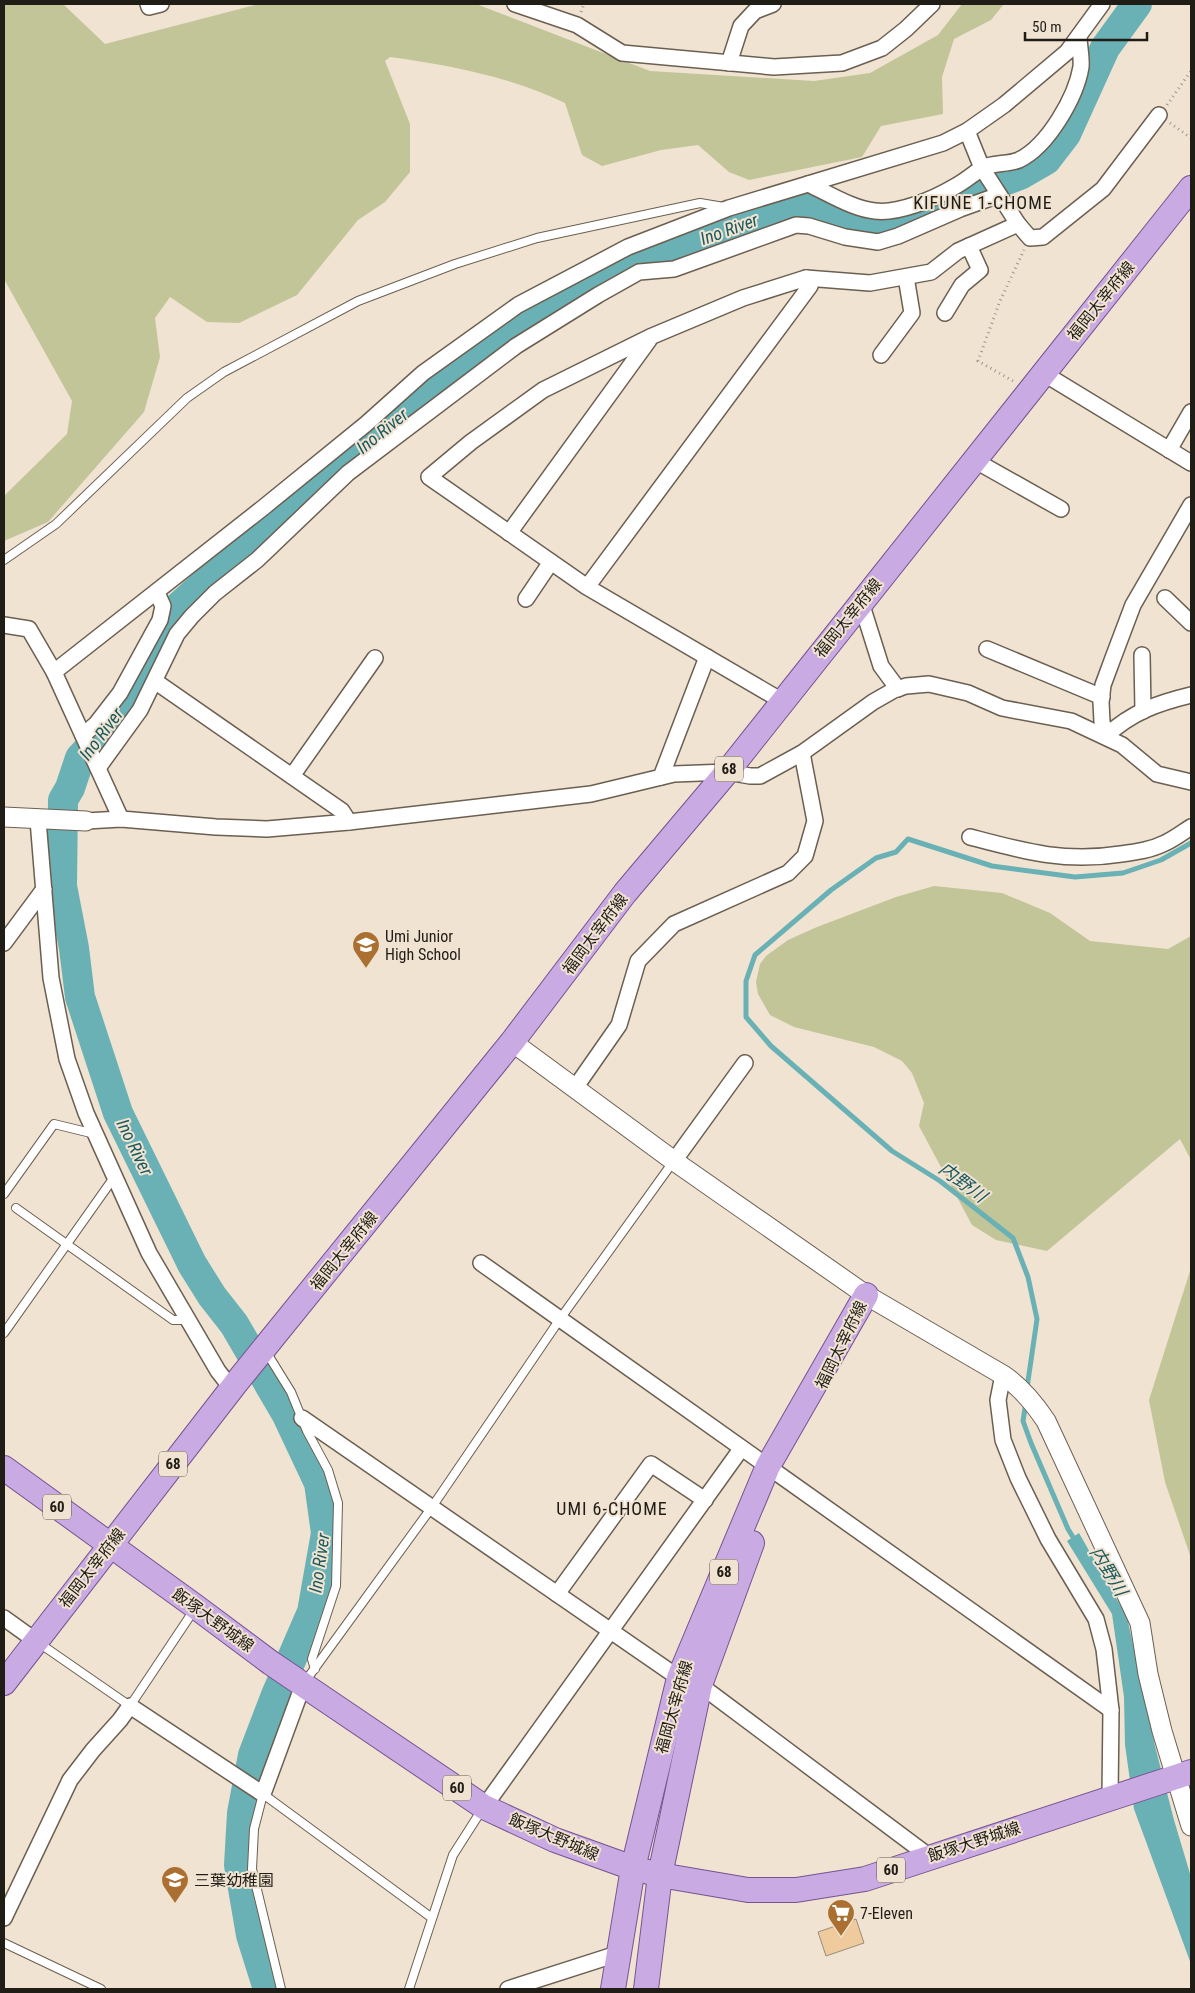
<svg xmlns="http://www.w3.org/2000/svg" width="1195" height="1993" viewBox="0 0 1195 1993" font-family="'Roboto Condensed','Noto Sans JP',sans-serif">
<rect width="100%" height="100%" fill="#f0e3d2"/>
<g fill="#c1c597">
<path d="M 4,4 L 63,4 L 105,44 L 259,4 L 476,4 L 650,71 L 814,81 L 870,73 L 938,35 L 962,4 L 1004,4 L 991,20 L 954,39 L 942,77 L 943,114 L 881,126 L 862,157 L 749,180 L 729,172 L 698,145 L 661,150 L 602,166 L 582,155 L 565,103 C 512,77 449,65 390,57 L 385,61 L 410,124 L 410,172 L 385,202 L 358,220 L 297,295 L 239,323 L 207,322 L 170,297 L 155,318 L 160,357 L 144,412 L 48,522 L 4,541 L 4,496 L 67,434 L 72,401 L 4,279 Z"/>
<polygon points="934,886 1002,893 1050,913 1090,941 1168,949 1191,936 1191,1160 1180,1139 1047,1251 996,1240 972,1225 919,1126 924,1103 912,1073 902,1061 874,1047 794,1027 770,1015 758,994 756,982 760,964 766,956 788,940 817,927 896,897"/>
<polygon points="1191,1268 1191,1558 1165,1482 1149,1400"/>
</g>
<polygon fill="#69b1b5" points="1079,1533 1127,1617 1155,1746 1174,1820 1191,1877 1191,1964 1134,1809 1125,1745 1124,1697 1112,1614 1067,1541"/>
<g fill="none" stroke-linecap="round" stroke-linejoin="round">
<g stroke="#69b1b5" stroke-width="5">
<polyline points="1027,1388 1037,1319 1028,1277 1013,1238 940,1181 892,1151 771,1046 746,1017 746,981 755,955 831,890 876,858 896,852 908,839 992,866 1075,877 1123,873 1161,860 1191,843"/>
<polyline points="1026,1402 1023,1421 1031,1443 1068,1529 1076,1542"/>
</g>
<polyline stroke="#69b1b5" stroke-width="30" points="268,1989 251,1935 239,1865 242,1813 253,1755 276,1695 312,1612 326,1533 319,1483 287,1415 234,1324 212,1296 192,1264 118,1113 80,997 74,948 62,886 63,800 70,788 80,758 107,729 142,677 174,611 232,559 320,487 344,461 518,322 633,263 791,206 817,207 866,223 884,225 1020,175 1046,160 1066,134 1105,48 1137,4"/>
</g>
<polygon fill="#eeca9c" stroke="#998d7e" points="856,1919 864,1943 826,1956 818,1932"/>
<g fill="none" stroke-linecap="round" stroke-linejoin="round">
<defs>
<g id="service">
<polyline points="4,560 56,524 187,398 224,372 358,301 455,264 537,238 700,203 724,207"/>
<polyline points="4,1194 54,1124 95,1134"/>
<polyline points="16,1208 173,1320 188,1320"/>
<polyline points="4,1333 115,1176"/>
<polyline points="265,1350 291,1392 307,1431 328,1470 338,1503 336,1586 312,1659 315,1669"/>
<polyline points="39,1643 130,1706 194,1610"/>
<polyline points="304,1683 432,1507 560,1319 673,1162"/>
<polyline points="4,1943 101,1989"/>
<polyline points="281,1989 252,1869 254,1829 263,1794 432,1918"/>
<polyline points="409,1989 453,1855 483,1808"/>
</g>
<g id="minor">
<polyline points="148,4 149,7 161,4"/>
<polyline points="515,4 577,25 622,53 774,67 842,63 882,48 906,29 932,4"/>
<polyline points="729,63 741,26 755,11 773,4"/>
<polyline points="967,131 982,168 1018,224 1030,238 1043,237 1103,189 1159,115"/>
<path d="M 808,184 C 828,193 853,209 875,211 C 898,214 934,199 954,187 C 964,182 973,174 982,168 C 993,162 1008,165 1019,160 C 1048,146 1076,97 1081,67 C 1082,57 1079,46 1079,36"/>
<polyline points="806,278 870,283 931,272 958,251 1018,224"/>
<polyline points="945,313 962,285 980,270 969,246"/>
<polyline points="881,355 912,313 906,277"/>
<polyline points="1043,373 1191,463"/>
<polyline points="1169,450 1191,412"/>
<polyline points="974,460 1061,509"/>
<path d="M 1191,505 L 1133,605 L 1113,658 L 1103,685 L 1101,702 L 1102,722 L 1106,736 C 1132,712 1158,703 1191,695"/>
<polyline points="509,533 649,340"/>
<polyline points="587,587 810,286 806,278 743,298 650,337 543,390 471,442 429,477 587,587 782,701"/>
<polyline points="1165,598 1191,623"/>
<polyline points="526,599 551,562"/>
<polyline points="858,606 864,612 881,666 898,689"/>
<polyline points="4,625 29,629 54,672 121,819"/>
<polyline points="987,649 1102,697"/>
<polyline points="1142,655 1143,711"/>
<polyline points="54,672 264,507 366,424 423,373 518,305 628,247 729,208 943,143 967,131 1004,105 1067,52 1102,4"/>
<polyline points="159,684 342,811 349,822"/>
<polyline points="83,735 96,724 120,693 160,620 163,606 157,593"/>
<polyline points="98,768 140,710 177,634 192,616 215,593 257,560 348,473 516,346 598,295 639,272 674,269 796,225 809,226 845,237 878,242 898,236 960,209 999,195"/>
<polyline points="292,776 375,658"/>
<polyline points="661,777 707,657"/>
<polyline points="38,820 51,978 67,1059 86,1113 149,1253 218,1371 232,1389"/>
<polyline points="86,821 121,819 216,827 267,829 349,822 591,794 674,774 727,772 750,776 760,776 802,753 873,702 894,690 906,686 929,684 968,693 1002,708 1071,721 1122,745 1157,774 1191,782"/>
<path d="M 970,837 C 1023,851 1064,863 1121,854 C 1136,852 1151,850 1165,843 C 1174,839 1183,832 1191,827"/>
<polyline points="4,943 44,889"/>
<polyline points="575,1088 619,1025 638,961 674,924 788,873 805,856 815,821 802,753"/>
<polyline points="674,1161 745,1063"/>
<polyline points="481,1263 1111,1710"/>
<polyline points="1003,1375 998,1400 1003,1440 1018,1478 1048,1539 1096,1619 1104,1649 1111,1710 1110,1797"/>
<polyline points="302,1418 679,1678 700,1685 930,1857"/>
<polyline points="557,1594 651,1464 705,1500"/>
<polyline points="4,1618 36,1641"/>
<polyline points="484,1807 741,1449"/>
<polyline points="4,1918 70,1780 93,1750 120,1720 130,1706 263,1794 303,1685"/>
<polyline points="508,1989 620,1953"/>
</g>
<g id="tertiary">
<polyline points="4,817 86,821"/>
<path d="M 512,1042 L 674,1161 L 866,1295 L 1003,1375 C 1021,1387 1034,1403 1046,1421 L 1140,1623 L 1148,1674 L 1162,1731 L 1191,1826"/>
</g>
<g id="primary">
<polyline points="4,1468 196,1607 271,1663 484,1807 555,1840 633,1868 660,1875 748,1890 796,1890 865,1879 1191,1772"/>
<polyline points="4,1683 236,1383 512,1042 625,893 727,772 1191,188"/>
<polyline points="613,1989 633,1868 679,1678 768,1466 866,1295"/>
<polyline points="646,1989 660,1875 700,1685 752,1543"/>
</g>
</defs>
<use href="#service" stroke="#6b5f51" stroke-width="10"/>
<use href="#minor" stroke="#6b5f51" stroke-width="18"/>
<use href="#tertiary" stroke="#6b5f51" stroke-width="21"/>
<use href="#primary" stroke="#765390" stroke-width="26"/>
<g stroke="#9f9689" stroke-width="3" stroke-dasharray="1 4" stroke-linecap="butt">
<polyline points="581,12 584,4"/>
<polyline points="1167,105 1191,71"/>
<polyline points="1170,123 1191,138"/>
<polyline points="1013,381 978,361 1000,301 1024,250"/>
</g>
<use href="#service" stroke="#fff" stroke-width="8"/>
<use href="#minor" stroke="#fff" stroke-width="15"/>
<use href="#tertiary" stroke="#fff" stroke-width="19"/>
<use href="#primary" stroke="#c9aae3" stroke-width="24"/>
</g>
<defs>
<symbol id="school-pin" viewBox="-11 -11 22 30"><path d="M0 17L-7.5 6A9.5 9.5 0 1 1 7.5 6Z" fill="#ab7031" stroke="#f0e3d2"/><path d="M0-5L7-2L0 1L-7-2ZM-4 1L0 2.5L4 1V4Q0 6-4 4Z" fill="#fff"/></symbol>
<symbol id="supermarket-pin" viewBox="-11 -11 22 30"><path d="M0 17L-7.5 6A9.5 9.5 0 1 1 7.5 6Z" fill="#ab7031" stroke="#f0e3d2"/><path d="M-6-5.5h2.5l.6 2H6L4.5 2H-2.5L-4.4-4H-6ZM-1.5 3.2a1.3 1.3 0 1 0 .1 0ZM3 3.2a1.3 1.3 0 1 0 .1 0Z" fill="#fff"/></symbol>
</defs>
<g fill-rule="evenodd">
<use href="#school-pin" x="350" y="929" width="32" height="43"/>
<use href="#school-pin" x="159" y="1864" width="32" height="43"/>
<use href="#supermarket-pin" x="825" y="1897" width="32" height="43"/>
</g>
<g text-anchor="middle" dominant-baseline="central" stroke-width="4" stroke-linejoin="round" paint-order="stroke">
<g fill="#f0e3d2" stroke="#5e584e" stroke-width="1">
<rect x="715" y="756.5" width="28" height="25" rx="4"/>
<rect x="159" y="1451.5" width="28" height="25" rx="4"/>
<rect x="43" y="1494.5" width="28" height="25" rx="4"/>
<rect x="710" y="1559.5" width="28" height="25" rx="4"/>
<rect x="443" y="1775.5" width="28" height="25" rx="4"/>
<rect x="877" y="1857.5" width="28" height="25" rx="4"/>
</g>
<g font-size="15" font-weight="bold" fill="#201c16">
<text x="729" y="769">68</text>
<text x="173" y="1464">68</text>
<text x="57" y="1507">60</text>
<text x="724" y="1572">68</text>
<text x="457" y="1788">60</text>
<text x="891" y="1870">60</text>
</g>
<g font-size="16" fill="#201c16" stroke="#f0e3d2">
<text transform="translate(1101 301) rotate(-51)">福岡太宰府線</text>
<text transform="translate(848 618) rotate(-51)">福岡太宰府線</text>
<text transform="translate(595 934) rotate(-53)">福岡太宰府線</text>
<text transform="translate(344 1251) rotate(-51)">福岡太宰府線</text>
<text transform="translate(841 1345) rotate(-64)">福岡太宰府線</text>
<text transform="translate(92 1568) rotate(-52)">福岡太宰府線</text>
<text transform="translate(213 1620) rotate(36)">飯塚大野城線</text>
<text transform="translate(674 1707) rotate(-74)">福岡太宰府線</text>
<text transform="translate(554 1837) rotate(23)">飯塚大野城線</text>
<text transform="translate(974 1842) rotate(-18)">飯塚大野城線</text>
</g>
<g font-size="16" fill="#201c16" stroke="#f0e3d2" text-anchor="start">
<text x="385" y="936">Umi Junior<tspan x="385" dy="18">High School</tspan></text>
<text x="194" y="1880">三葉幼稚園</text>
<text x="860" y="1913">7-Eleven</text>
</g>
<g font-size="18" letter-spacing="1" fill="#201c16" stroke="#f0e3d2">
<text x="983" y="202">KIFUNE 1-CHOME</text>
<text x="612" y="1508">UMI 6-CHOME</text>
</g>
<g font-size="18" font-style="italic" fill="#1c595d" stroke="#f0e3d2">
<text transform="translate(729 229) rotate(-20)">Ino River</text>
<text transform="translate(382 431) rotate(-39)">Ino River</text>
<text transform="translate(101 734) rotate(-53)">Ino River</text>
<text transform="translate(135 1147) rotate(64)">Ino River</text>
<text transform="translate(963 1182) rotate(37)">内野川</text>
<text transform="translate(319 1563) rotate(-82)">Ino River</text>
<text transform="translate(1109 1571) rotate(59)">内野川</text>
</g>
</g>
<rect width="1195" height="1993" fill="none" stroke="#201c16" stroke-width="10"/>
<path d="M1025 32v8h122v-8" fill="none" stroke="#201c16" stroke-width="2.5"/>
<text x="1032" y="32" font-size="15" fill="#201c16" stroke="#f0e3d2" stroke-width="4" paint-order="stroke">50 m</text>
</svg>
